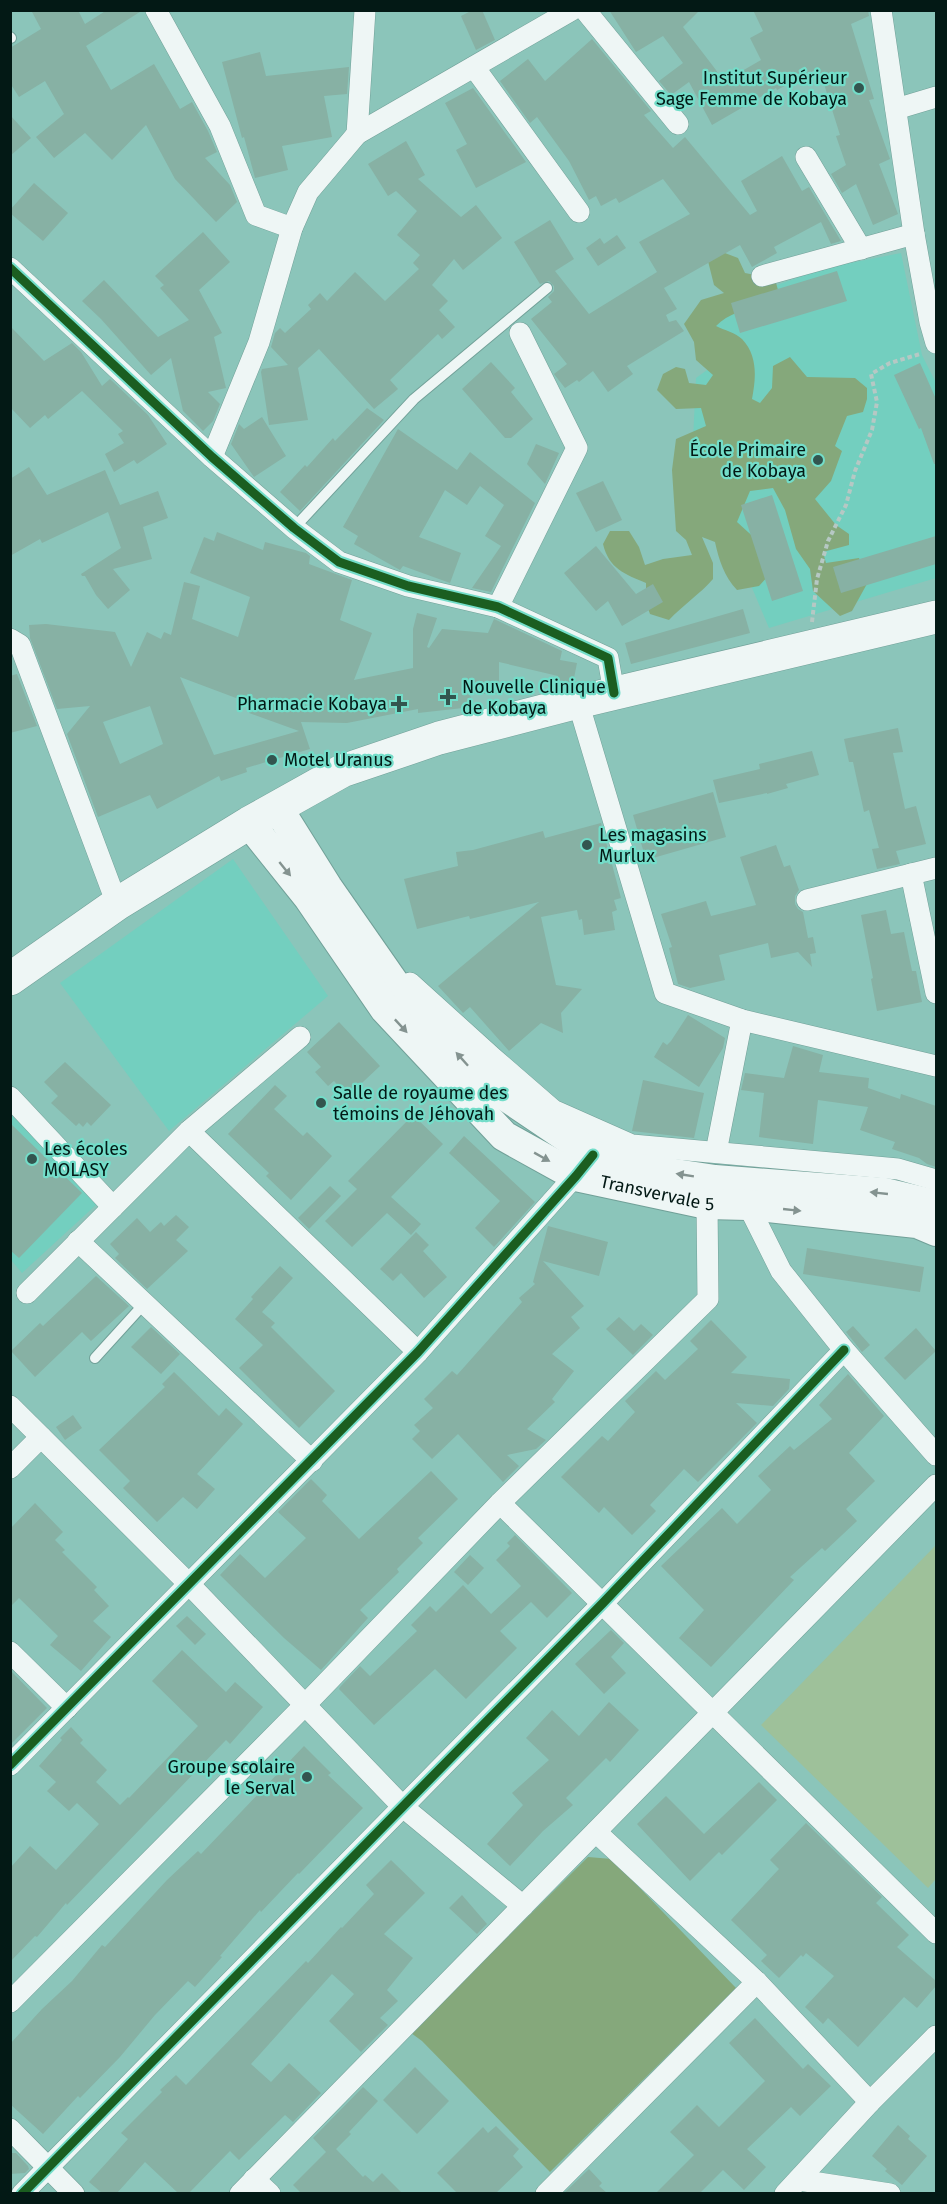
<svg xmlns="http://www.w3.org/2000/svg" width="947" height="2204" viewBox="0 0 947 2204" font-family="'Fira Sans',sans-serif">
<rect width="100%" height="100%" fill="#8bc5ba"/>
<g fill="#73cfbf">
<polygon points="901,253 922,355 936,383 936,578 769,628 707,481 693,440 696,378 714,365 689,316 825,268"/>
<polygon points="233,859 328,996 169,1131 60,983"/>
<polygon points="11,1114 97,1204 22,1273 11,1260"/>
</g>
<polygon fill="#9ec19a" points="936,1545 936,1879 928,1888 761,1725"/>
<g fill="#85a87b">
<path d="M 717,250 L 738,258 L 745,273 L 775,279 L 782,305 C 760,306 732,309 716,326 C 724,330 736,333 742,339 C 758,356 756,378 752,399 L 760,403 L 772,388 L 773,366 L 790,357 L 807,377 L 855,378 L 867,388 L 867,399 L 863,412 L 847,416 L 835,446 L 842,451 L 831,481 L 815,499 L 836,525 L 849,534 L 849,545 L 823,552 L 826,563 L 859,558 L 868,582 L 852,611 L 840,616 L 813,591 L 810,569 L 796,549 L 785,510 L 773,488 L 750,491 L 737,522 L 759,542 L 775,568 L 759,586 L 737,590 C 724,576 719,560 715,542 L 702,537 L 713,563 L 713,579 C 700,594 683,605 669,620 L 650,614 L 646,603 L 646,583 C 625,574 609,569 603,544 L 610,531 L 629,531 L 639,547 L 645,565 L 663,559 L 692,555 L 686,540 L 676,531 L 672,470 L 676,439 L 706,426 L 701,408 L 676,409 L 657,390 L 663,374 L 676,367 L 685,369 L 689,383 L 706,385 L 713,375 L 696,360 L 694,342 L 684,324 L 701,300 L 724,293 L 714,285 L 708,261 Z"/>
<polygon points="588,1857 612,1859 736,1988 550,2172 422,2041 411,2033"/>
</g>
<g fill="#87b1a4" fill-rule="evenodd">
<polygon points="31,10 78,10 85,24 107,10 143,10 86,46 111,90 154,64 180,109 192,102 208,131 217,152 205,158 230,185 237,202 216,222 175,179 146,125 112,160 85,133 54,158 36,137 64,114 45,81 19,97 10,83 10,48 41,29"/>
<polygon points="473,10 482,10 495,40 476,50 461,16"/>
<polygon points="609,10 700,10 683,27 716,70 723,82 761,60 750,38 763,31 753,10 868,10 869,16 851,24 874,99 869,100 890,159 879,164 898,214 873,225 856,184 842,193 831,174 846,165 836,136 840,135 819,68 777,90 776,88 712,125 689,82 671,95 659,81 683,63 663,36 636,52"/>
<polygon points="592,39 651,111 644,115 673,148 685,137 750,215 757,211 741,181 782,156 802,191 809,187 841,241 831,244 821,222 774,247 777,253 752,267 740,245 664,288 677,309 666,315 669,322 676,320 684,331 627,366 633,374 608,392 593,371 579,382 577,380 565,388 554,374 567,364 531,319 552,302 548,297 554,291 554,286 549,281 540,284 514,242 550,220 574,259 555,271 589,314 657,272 639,242 690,214 663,179 619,203 616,198 601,206 596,196 589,200 569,161 537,117 530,123 500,81 528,59 545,81"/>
<polygon points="260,52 266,76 349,67 347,94 324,96 332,137 282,146 288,170 255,178 244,137 242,138 222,62"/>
<polygon points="473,88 526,162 476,188 456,150 467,144 445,103"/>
<polygon points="10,115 31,138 10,156"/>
<polygon points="406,141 425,175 418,179 461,217 476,205 502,238 463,270 454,259 432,285 448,301 439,310 455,327 442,339 438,334 390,380 398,389 374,409 319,349 298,368 308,420 269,425 261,372 262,369 288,365 271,347 275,333 280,328 285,333 311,309 308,305 320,293 327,301 355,272 385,301 419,269 413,263 420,255 397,235 417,211 396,191 388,196 368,164"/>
<polygon points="34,183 68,213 43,241 10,213 10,210"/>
<polygon points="203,232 230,262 199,290 222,333 214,337 226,388 208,392 220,404 213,421 203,431 183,411 171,358 151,375 101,319 82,301 104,280 158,337 189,320 160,288 164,285 155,276"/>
<polygon points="617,235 626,248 598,266 586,248 600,238 604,244"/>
<polygon points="837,271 847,301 740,333 731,303"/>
<polygon points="10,326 44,361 72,343 81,352 102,386 110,379 148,415 167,444 137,464 134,460 114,472 105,454 124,443 118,434 123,431 82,391 48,419 45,415 30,428 10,407"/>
<polygon points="491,362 515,388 511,392 533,419 511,438 505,438 462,389"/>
<polygon points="920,363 936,399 936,464 934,464 921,428 919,429 894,375"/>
<polygon points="367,408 384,420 300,511 280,492 305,465 307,467 333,438 335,441"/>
<polygon points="262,417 286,456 254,477 231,444 239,424 244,429"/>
<polygon points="398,429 457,470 470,452 535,503 491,592 472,588 501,546 485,536 504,505 480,486 467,505 445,490 419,537 461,553 450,583 403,566 400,570 354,544 358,536 343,527"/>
<polygon points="536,444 559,453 545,484 527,464"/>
<polygon points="29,467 47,495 105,470 120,505 158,491 168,518 143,527 152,559 113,569 130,590 108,609 96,595 85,576 82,576 81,574 121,548 108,512 42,543 40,539 10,556 10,479"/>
<polygon points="603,481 622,520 596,532 576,493"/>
<polygon points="772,495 803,591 772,601 741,505"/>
<path d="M 217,532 L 263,550 L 265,542 L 306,553 L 310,556 L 309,564 L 352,580 L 340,620 L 372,633 L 354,680 L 413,668 L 413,629 L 417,613 L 437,618 L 427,647 L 429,648 L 442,629 L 488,633 L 494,619 L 562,651 L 560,660 L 577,663 L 573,683 L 557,680 L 558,676 L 499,662 L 499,694 L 470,694 L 472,707 L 418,713 L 418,709 L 347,723 L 301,722 L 310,749 L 246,768 L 247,772 L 221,781 L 219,776 L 157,809 L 150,795 L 98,817 L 67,734 L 90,706 L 57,709 L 30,638 L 29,625 L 46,624 L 115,632 L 131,667 L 147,632 L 161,639 L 164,632 L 171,635 L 184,582 L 200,586 L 192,619 L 238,637 L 250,597 L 190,573 L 204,537 L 214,541 ZM 180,677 L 252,704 L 249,713 L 299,731 L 214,755 ZM 150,706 L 163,744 L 120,764 L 103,722 Z"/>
<polygon points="936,536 936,564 841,593 833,567"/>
<polygon points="596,546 636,594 653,584 663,602 622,626 608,601 596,611 564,573"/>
<polygon points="743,609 750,633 631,664 625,643"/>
<polygon points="17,674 37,726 10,733 10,676"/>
<polygon points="898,728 903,752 893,753 905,809 916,806 926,844 896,851 900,864 877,869 872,849 879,848 869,810 864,812 853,762 849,762 844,739"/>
<polygon points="812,751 819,775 786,784 788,788 767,794 767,793 719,803 713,780 760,769 759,764"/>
<polygon points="713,792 726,837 646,860 633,815"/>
<polygon points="601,823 621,898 614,900 617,910 612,912 615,930 584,935 582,919 579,920 577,910 541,917 556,985 582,989 561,1013 563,1033 541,1023 509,1051 470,1007 463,1013 438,986 539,902 470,919 469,916 417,929 404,879 458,866 456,852 473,850 543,831 545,838"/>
<polygon points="776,845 784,867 790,865 799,890 795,896 795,904 798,909 803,912 808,938 813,937 816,953 810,954 812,967 798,952 771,958 768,943 719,955 725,980 690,988 678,984 669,948 672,947 661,914 706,901 711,916 756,905 740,857"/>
<polygon points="886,910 891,934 904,932 912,971 916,971 922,1002 877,1011 871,979 873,978 861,915"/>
<polygon points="688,1015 725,1038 723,1048 699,1087 654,1057 663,1042 667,1045 671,1041"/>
<polygon points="339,1022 380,1066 348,1096 334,1081 328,1086 315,1072 321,1067 307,1052"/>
<polygon points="793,1046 823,1055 819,1072 869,1078 868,1088 900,1099 901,1094 936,1106 936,1167 927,1164 919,1158 892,1149 895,1142 860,1130 868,1107 818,1100 813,1144 759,1137 764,1093 741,1090 745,1073 784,1078"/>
<polygon points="65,1062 111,1105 91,1126 87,1122 83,1127 79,1123 76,1126 51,1103 58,1096 44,1082"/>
<polygon points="643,1080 704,1093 694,1138 632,1131"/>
<polygon points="275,1085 287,1096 274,1109 303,1136 307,1132 332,1156 291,1200 266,1176 269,1173 228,1134"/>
<polygon points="413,1115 443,1144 391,1197 421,1224 411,1235 387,1213 352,1247 325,1221 357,1189 348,1181"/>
<polygon points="10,1123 82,1193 19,1258 10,1250"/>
<polygon points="464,1136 535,1202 494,1247 475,1228 500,1201 449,1153"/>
<polygon points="330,1186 341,1196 309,1229 298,1218"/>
<polygon points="176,1215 189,1227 176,1240 188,1251 147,1289 115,1258 119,1254 110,1244 137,1218 150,1232 161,1222 164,1226"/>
<polygon points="548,1226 608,1242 599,1276 543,1261 584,1306 571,1317 580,1328 552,1354 574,1371 552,1399 555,1402 527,1429 546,1440 536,1449 507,1455 519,1466 503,1482 458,1434 432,1459 412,1439 420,1431 414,1425 433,1408 424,1399 452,1371 457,1375 522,1302 519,1298 535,1284 533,1282"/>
<polygon points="416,1232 429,1245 423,1251 447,1277 424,1298 401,1273 393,1281 380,1269"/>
<polygon points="807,1248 924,1267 920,1292 803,1274"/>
<polygon points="280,1266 293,1278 262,1312 275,1323 271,1327 335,1391 299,1428 239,1368 263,1345 235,1319 253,1299 251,1297"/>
<polygon points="96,1276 129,1306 91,1341 82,1332 35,1377 11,1351 40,1323 43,1326"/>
<polygon points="619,1317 634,1331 641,1324 653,1335 633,1355 606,1329"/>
<polygon points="711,1320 747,1357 731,1373 790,1379 789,1389 773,1406 736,1403 757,1423 698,1482 684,1469 650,1505 656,1511 632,1535 604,1507 599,1513 561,1477 602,1436 608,1441 635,1412 625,1401 656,1371 665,1380 698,1349 690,1341"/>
<polygon points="853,1326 870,1345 862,1352 846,1332"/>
<polygon points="151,1327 180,1354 161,1374 131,1347"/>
<polygon points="916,1328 936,1351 905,1380 884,1358"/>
<polygon points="174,1372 219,1416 226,1408 243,1424 197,1474 215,1489 197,1509 183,1497 157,1522 123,1488 130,1481 99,1450 165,1387 162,1384"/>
<polygon points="848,1374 884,1416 849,1453 875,1481 846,1509 857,1521 825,1551 822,1548 790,1577 794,1580 711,1667 679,1638 704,1610 661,1566 722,1508 737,1524 771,1490 758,1476 790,1446 794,1450 832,1419 819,1405"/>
<polygon points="73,1415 82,1428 65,1440 56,1427"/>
<polygon points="431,1471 458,1499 418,1538 423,1543 397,1569 399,1572 360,1610 368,1618 321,1670 284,1638 220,1575 240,1554 265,1578 306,1538 278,1512 311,1479 327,1495 322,1501 359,1539"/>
<polygon points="35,1503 63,1532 55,1540 65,1550 62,1552 97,1587 94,1590 109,1606 93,1621 111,1637 81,1671 50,1645 58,1636 19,1598 10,1607 10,1529"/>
<polygon points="515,1535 572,1593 547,1618 531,1602 500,1631 517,1648 466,1699 435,1669 374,1725 339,1689 340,1687 360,1666 370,1676 417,1631 411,1625 430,1606 436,1612 463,1585 491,1614 521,1586 496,1560 510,1546 507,1543"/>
<polygon points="470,1555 484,1568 468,1585 454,1572"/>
<polygon points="187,1616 206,1634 195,1645 176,1626"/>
<polygon points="611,1630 624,1643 611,1657 626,1673 604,1694 575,1664"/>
<polygon points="182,1650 226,1692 235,1682 263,1707 230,1744 226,1740 67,1905 66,1903 37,1937 35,1936 10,1962 10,1868 30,1846 56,1870 99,1824 77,1803 69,1811 47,1791 56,1782 39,1766 62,1740 60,1738 71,1727 83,1740 80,1743 107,1770 96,1782 120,1805 128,1797 129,1798 198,1726 152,1681"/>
<polygon points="10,1670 47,1708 10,1745"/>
<polygon points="609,1702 639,1730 610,1762 606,1758 566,1798 573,1805 543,1831 510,1866 487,1844 523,1805 512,1793 549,1760 526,1738 552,1710 579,1736"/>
<polygon points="304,1746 331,1773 328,1775 363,1808 299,1874 298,1873 261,1912 260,1910 220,1956 222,1957 195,1987 188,1981 155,2015 120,2057 80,2098 78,2096 43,2134 10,2104 10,2044 42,2009 72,1981 102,1945 105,1947 167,1880 198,1851 201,1854"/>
<polygon points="759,1782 777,1800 722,1855 719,1852 690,1881 637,1824 666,1796 704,1834"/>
<polygon points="806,1823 882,1897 876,1903 909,1935 897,1947 936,1981 936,1986 917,2008 904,1997 858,2047 828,2018 823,2024 805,2007 834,1976 806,1953 803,1957 801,1955 779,1978 761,1961 767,1955 731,1920 779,1869 770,1860"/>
<polygon points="391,1860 425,1893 384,1934 413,1958 387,1990 398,2001 380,2018 388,2025 361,2052 329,2021 354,1994 332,1974 251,2064 271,2082 289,2063 321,2093 293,2122 285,2115 239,2160 230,2151 189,2193 178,2193 145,2162 117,2193 102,2193 89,2182 128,2139 121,2133 162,2092 160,2090 176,2075 186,2085 306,1961 308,1963 341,1927 342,1928 374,1894 366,1885"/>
<polygon points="462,1895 487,1924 477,1934 449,1908"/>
<polygon points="755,2018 803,2069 808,2064 831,2086 800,2116 791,2107 747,2149 766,2167 744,2190 723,2170 700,2193 656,2193 694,2155 670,2132 697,2105 719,2127 765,2081 729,2043"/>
<polygon points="415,2067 449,2101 417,2134 383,2100"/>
<polygon points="363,2087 378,2101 349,2132 351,2134 336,2149 363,2177 365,2175 373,2182 382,2173 402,2193 301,2193 293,2185 326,2152 313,2138"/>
<polygon points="898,2125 910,2136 908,2139 927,2156 902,2185 885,2171 887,2169 872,2156"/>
<polygon points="496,2126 519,2149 513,2156 523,2167 496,2193 457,2193 437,2173 483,2127 488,2133"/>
<polygon points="10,2153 16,2153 28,2166 29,2169 25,2173 10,2174"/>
<polygon points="589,2169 602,2183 599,2186 607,2193 564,2193"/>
</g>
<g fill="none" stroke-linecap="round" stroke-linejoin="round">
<defs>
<g id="lane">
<polyline points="10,37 11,38"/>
<polyline points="294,528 414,399 547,288"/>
<polyline points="95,1358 144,1304"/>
</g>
<g id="street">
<polyline points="156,10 220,126 256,215 292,228"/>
<polyline points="585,10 678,124"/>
<polyline points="881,10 914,234 930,322 936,343"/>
<polyline points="474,67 579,212"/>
<polyline points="896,109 936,97"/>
<polyline points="357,134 365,10"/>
<polyline points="806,157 861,249"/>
<polyline points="10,268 212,457 294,528 339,562 408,586 498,607 608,658 614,693"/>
<polyline points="762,276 914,234"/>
<polyline points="212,457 259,342 292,228 308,192 357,134 572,10"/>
<polyline points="498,607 577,448 520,333"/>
<polyline points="10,639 20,645 117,904"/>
<polyline points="578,702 665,993 742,1020 936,1066"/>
<polyline points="911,874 936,993"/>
<polyline points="807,900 936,868"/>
<polyline points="410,983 493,1058 553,1110 632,1145 898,1169 936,1180"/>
<polyline points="10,1097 113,1207"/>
<polyline points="189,1131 418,1352"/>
<polyline points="716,1152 742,1020"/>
<polyline points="748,1205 781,1271 844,1350 936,1455"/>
<polyline points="78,1241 312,1461"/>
<polyline points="27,1293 189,1131 300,1037"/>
<polyline points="10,1406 188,1583 403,1807 523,1906"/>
<polyline points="10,1468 41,1437"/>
<polyline points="500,1503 936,1933"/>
<polyline points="10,1652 67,1708"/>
<polyline points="10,1765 418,1352 583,1167"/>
<polyline points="596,1832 757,1982 870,2102"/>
<polyline points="10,2002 305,1705 500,1503 708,1299 707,1204"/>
<polyline points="10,2129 74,2194"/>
<polyline points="254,2179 270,2194"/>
<polyline points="799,2180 890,2194"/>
<polyline points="22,2194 602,1604 844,1350"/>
<polyline points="240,2194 936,1485"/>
<polyline points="546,2194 757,1982"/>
<polyline points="785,2194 870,2102 936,2036"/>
</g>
<g id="secondary">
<polyline points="277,807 327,887 396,986 482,1080 593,1155 629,1167 715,1180 885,1193 936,1205"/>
<path id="s1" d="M 249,823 L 309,898 L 385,1009 L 504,1136 L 576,1176 L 707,1204 L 748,1205 L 917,1223 L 936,1231"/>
</g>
<polyline id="primary" points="10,979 117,904 249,823 342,771 439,738 578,702 936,617"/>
</defs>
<use href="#lane" stroke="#71a098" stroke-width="12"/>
<use href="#street" stroke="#71a098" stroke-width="22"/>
<use href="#secondary" stroke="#71a098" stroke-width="32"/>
<use href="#primary" stroke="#71a098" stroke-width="34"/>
<polyline stroke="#b6c8c4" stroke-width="4" stroke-dasharray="4.5 3" stroke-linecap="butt" points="812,622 817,579 828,541 846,505 855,471 872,430 877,402 871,374 890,363 920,354"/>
<use href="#lane" stroke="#eef6f5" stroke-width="10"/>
<use href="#street" stroke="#eef6f5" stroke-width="21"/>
<use href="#secondary" stroke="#eef6f5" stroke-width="30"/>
<use href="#primary" stroke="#eef6f5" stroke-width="33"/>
<defs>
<g id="cycleway">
<polyline points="10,268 212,457 294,528 339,562 408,586 498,607 608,658 614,693"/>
<polyline points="10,1765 418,1352 576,1176 593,1155"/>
<polyline points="22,2194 602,1604 844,1350"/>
</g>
</defs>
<use href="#cycleway" stroke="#73ddc9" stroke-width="13"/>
<use href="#cycleway" stroke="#1b5e20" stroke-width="9"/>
</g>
<defs><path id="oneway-solid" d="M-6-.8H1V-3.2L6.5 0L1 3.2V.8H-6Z" transform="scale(1.5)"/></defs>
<g fill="#849390">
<use href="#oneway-solid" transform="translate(285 869) rotate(51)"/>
<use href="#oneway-solid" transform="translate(401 1026) rotate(47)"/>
<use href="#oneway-solid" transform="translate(462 1059) rotate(-132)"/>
<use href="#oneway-solid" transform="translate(542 1157) rotate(29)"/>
<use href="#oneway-solid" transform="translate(685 1175) rotate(-171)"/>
<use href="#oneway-solid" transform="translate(879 1193) rotate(-174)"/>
<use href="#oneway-solid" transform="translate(792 1210) rotate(6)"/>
</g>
<g fill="#33554f" stroke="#73ddc9" stroke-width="2">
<circle cx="859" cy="88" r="6"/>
<circle cx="818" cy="460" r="6"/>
<path d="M445 688h6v6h6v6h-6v6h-6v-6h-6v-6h6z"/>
<path d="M396 695h6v6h6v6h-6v6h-6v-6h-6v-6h6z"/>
<circle cx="272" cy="760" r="6"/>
<circle cx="587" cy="845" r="6"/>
<circle cx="321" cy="1103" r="6"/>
<circle cx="32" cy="1159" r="6"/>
<circle cx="307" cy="1777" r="6"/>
</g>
<g text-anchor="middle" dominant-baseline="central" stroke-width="4.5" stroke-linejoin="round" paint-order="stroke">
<g font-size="18" fill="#031915" stroke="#73ddc9" text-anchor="start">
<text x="847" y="78" text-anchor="end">Institut Supérieur<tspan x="847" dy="21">Sage Femme de Kobaya</tspan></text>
<text x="806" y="450" text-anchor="end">École Primaire<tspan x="806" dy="21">de Kobaya</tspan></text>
<text x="462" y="687">Nouvelle Clinique<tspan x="462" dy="21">de Kobaya</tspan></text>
<text x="387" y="704" text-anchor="end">Pharmacie Kobaya</text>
<text x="284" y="760">Motel Uranus</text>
<text x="599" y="835">Les magasins<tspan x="599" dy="21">Murlux</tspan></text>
<text x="333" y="1093">Salle de royaume des<tspan x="333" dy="21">témoins de Jéhovah</tspan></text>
<text x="44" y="1149">Les écoles<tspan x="44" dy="21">MOLASY</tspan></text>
<text x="295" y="1767" text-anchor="end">Groupe scolaire<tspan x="295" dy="21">le Serval</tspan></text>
</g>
<g font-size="18" fill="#031915" stroke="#73ddc9">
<text stroke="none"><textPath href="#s1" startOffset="570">Transvervale 5</textPath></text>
</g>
</g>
<rect width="947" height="2204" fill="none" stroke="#031915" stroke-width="24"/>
</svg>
